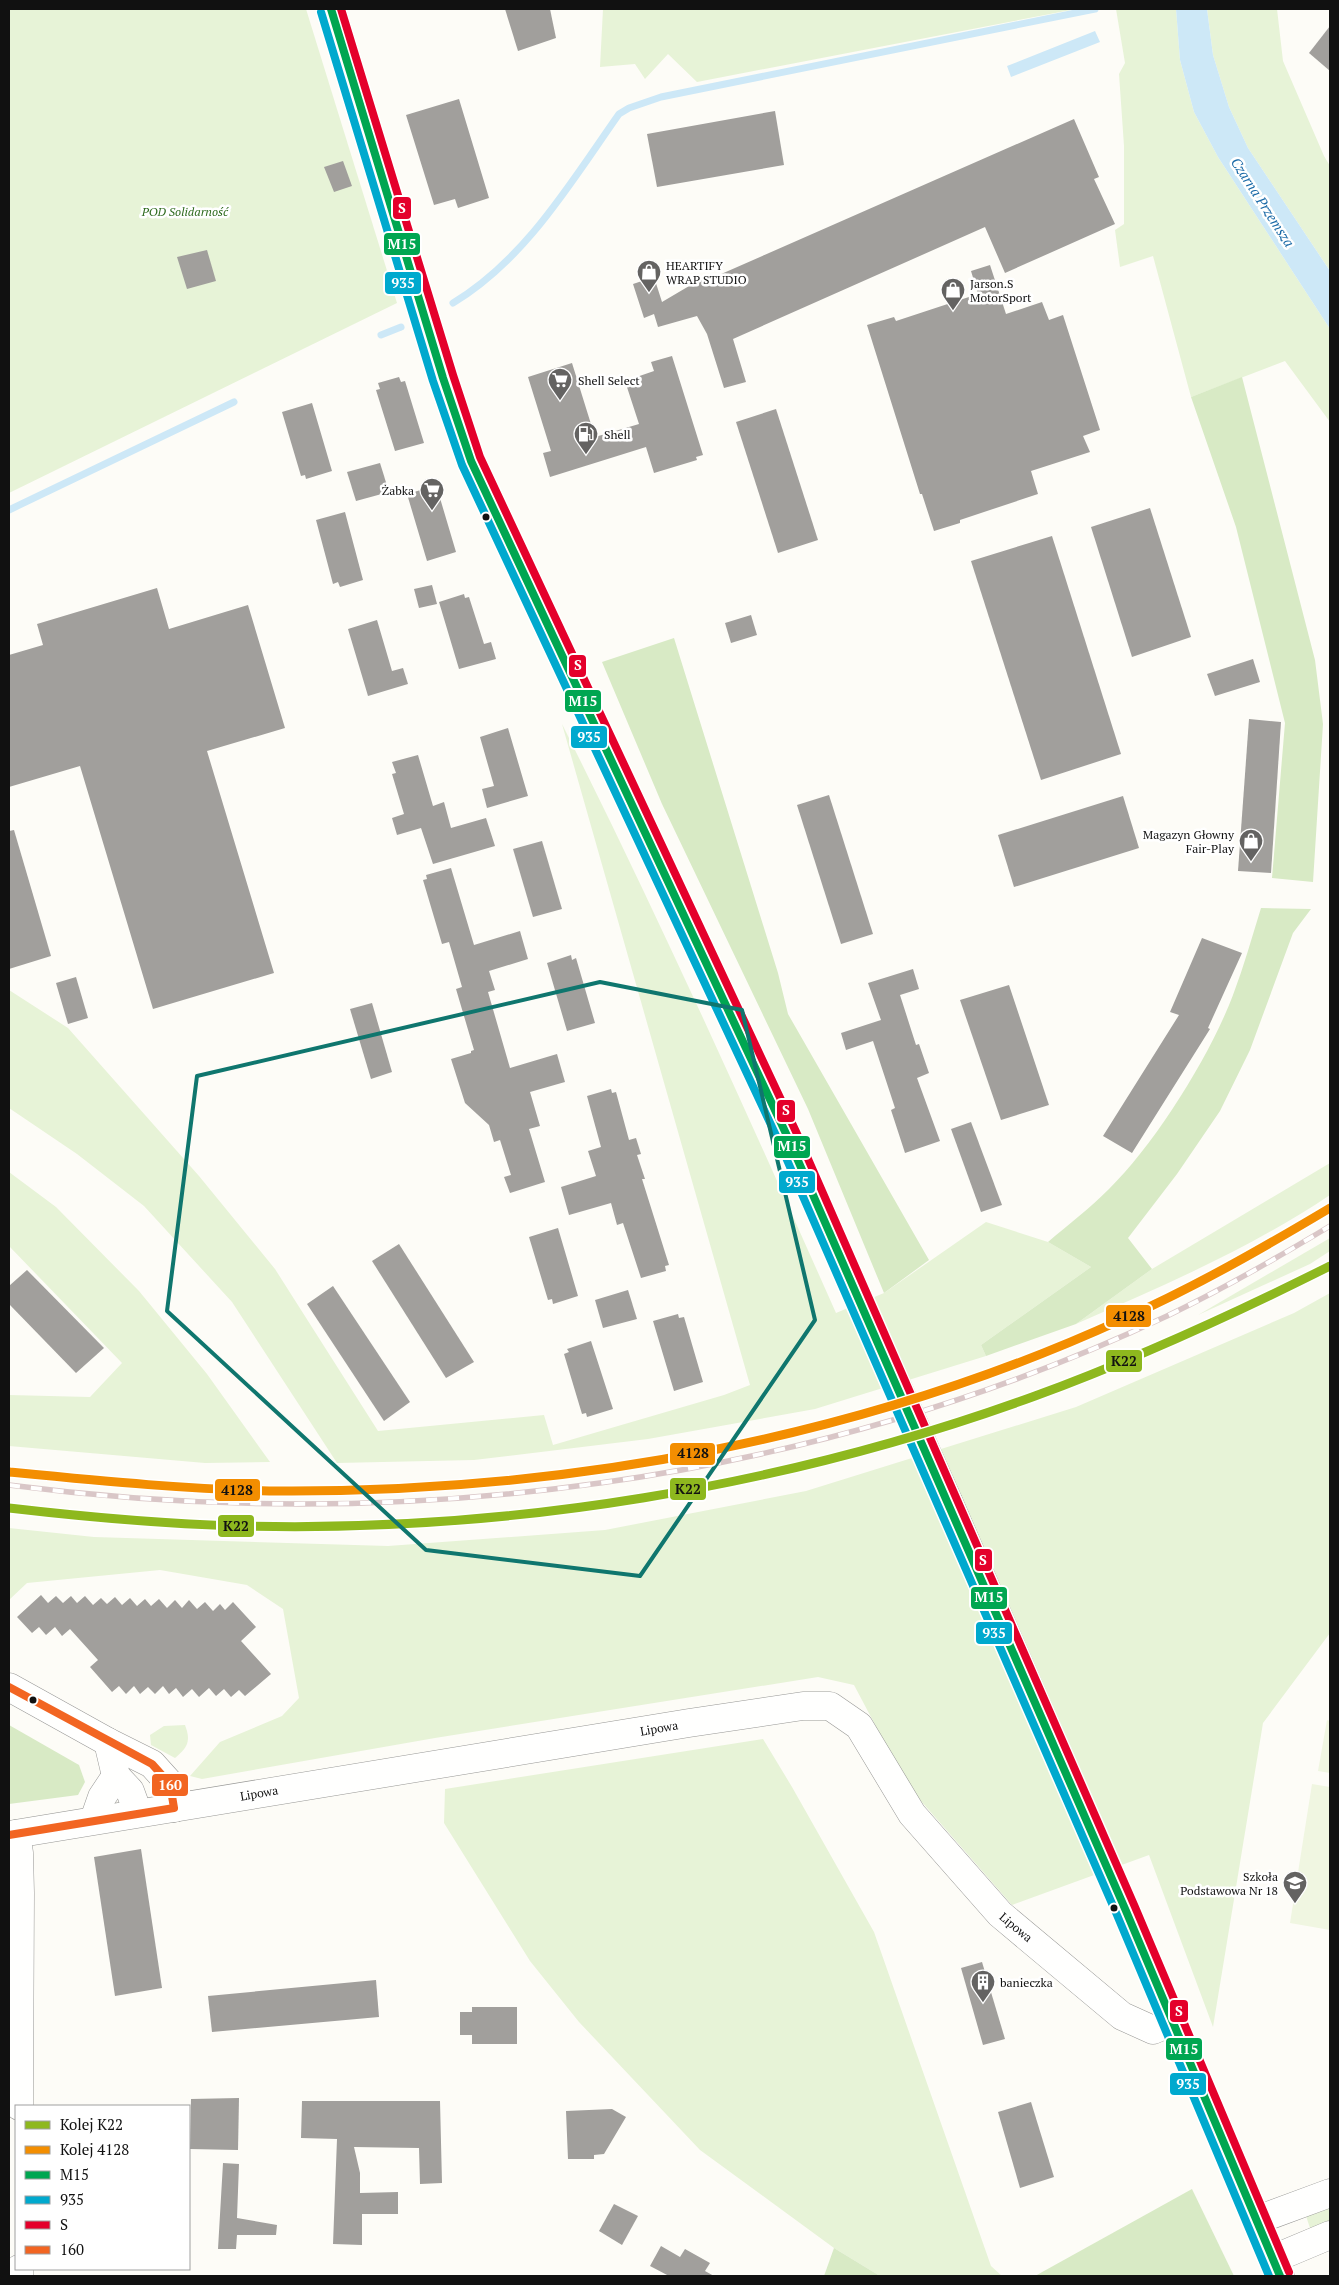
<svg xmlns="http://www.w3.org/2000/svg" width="1339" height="2285" viewBox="0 0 1339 2285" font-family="'PT Serif',serif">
<rect width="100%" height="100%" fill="#fdfcf7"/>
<g fill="#e7f3d7">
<polygon points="9,9 306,9 397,303 9,493"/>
<polygon points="603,9 1076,9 697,82 668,54 645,79 635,64 600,67"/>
<polygon points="1116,9 1176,9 1180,60 1194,112 1218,157 1330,329 1330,422 1285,361 1191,397 1153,256 1120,267 1115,230 1124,224 1124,146 1119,74 1125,63"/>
<polygon points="1207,9 1277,9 1283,61 1324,156 1330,166 1330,271 1248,148 1229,107 1213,55"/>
<path d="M 562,724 C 659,917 748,1115 836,1313 L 884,1293 L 986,1222 L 1048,1242 L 1091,1267 L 981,1345 L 986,1356 L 815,1409 L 648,1439 L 474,1460 L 337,1463 L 232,1302 L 144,1206 L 77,1154 L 9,1108 L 9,990 L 68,1028 L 199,1176 L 275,1269 L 378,1431 L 544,1415 L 553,1445 L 724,1395 L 750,1385 Z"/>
<path d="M 1330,1163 L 1330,1195 C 1251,1248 1163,1286 1076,1324 L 1152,1269 Z"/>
<polygon points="9,1172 56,1207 139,1291 207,1374 270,1462 205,1463 9,1446 9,1395 90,1397 122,1363 9,1246"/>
<polygon points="1330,1238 1330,1251 1310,1264 1198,1315"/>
<polygon points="1330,1293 1330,1633 1263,1723 1213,2027 1149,1855 1012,1905 907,1785 854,1685 818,1677 435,1738 202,1779 190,1776 220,1742 282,1716 299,1698 283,1609 247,1585 160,1570 27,1583 9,1600 9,1528 94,1537 388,1546 605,1530 806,1491 1076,1407 1294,1313"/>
<path d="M 185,1725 C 191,1741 188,1747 175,1758 L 151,1745 L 150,1735 L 164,1726 Z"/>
<polygon points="763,1739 792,1787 874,1932 991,2266 1002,2276 880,2276 834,2248 700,2150 579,2022 530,1961 444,1823 445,1789"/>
<polygon points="1330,2207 1330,2224 1311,2231 1306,2216"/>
</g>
<g fill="#d8eac5">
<polygon points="1242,377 1315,660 1323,724 1313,882 1272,878 1285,723 1236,527 1191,397"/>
<polygon points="674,638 778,973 788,1014 929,1260 884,1293 808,1109 662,804 602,662"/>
<path d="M 1261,908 L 1311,909 L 1293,933 L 1250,1050 L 1220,1111 L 1177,1174 L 1128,1238 L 1152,1269 L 1076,1324 L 986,1356 L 981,1345 L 1091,1267 L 1048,1242 C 1068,1225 1090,1208 1109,1189 C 1155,1144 1210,1056 1233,995 C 1244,966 1252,937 1261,908 Z"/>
<polygon points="9,1725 79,1765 85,1782 78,1795 9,1804"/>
<polygon points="1192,2189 1234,2276 1035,2276"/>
<polygon points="834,2248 880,2276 824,2276"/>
</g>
<g fill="#f0f6e1">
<polygon points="1327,1720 1330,1721 1330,1773 1318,1771"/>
<polygon points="1312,1784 1330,1787 1330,1930 1290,1923"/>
</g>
<g fill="#cde8f7">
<polygon points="1176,9 1207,9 1213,55 1229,107 1248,148 1330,271 1330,329 1218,157 1194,112 1180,60"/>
<polygon points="1095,31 1100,42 1011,77 1007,66"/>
</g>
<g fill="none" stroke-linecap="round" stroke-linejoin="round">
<g stroke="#cde8f7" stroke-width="7">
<path d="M 453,303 C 526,259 571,182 619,114 L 629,108 L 661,97 L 1095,9"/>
<polyline points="381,335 401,327"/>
<polyline points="9,510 234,402"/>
</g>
</g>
<g fill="#a19f9c">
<polygon points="505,9 550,9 556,38 518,51"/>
<polygon points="1330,26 1330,71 1309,53"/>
<polygon points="459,99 489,198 458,208 455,199 434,205 406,115"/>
<polygon points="775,111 784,165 657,187 647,134"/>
<polygon points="1074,119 1099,177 1094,179 1115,224 1005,273 985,227 733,339 746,382 724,388 707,334 697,316 658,327 654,314 644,318 633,284 654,277 662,302 701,279 703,282"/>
<polygon points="343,161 352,186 334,192 324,167"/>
<polygon points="207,250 216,281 187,289 177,257"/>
<polygon points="990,265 1006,314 1042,302 1049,320 1063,315 1100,430 1083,436 1090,452 1031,471 1038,494 960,520 960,523 934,531 922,494 920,494 867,325 894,317 896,321 978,294 971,271"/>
<polygon points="672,356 703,455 696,457 697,460 654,473 646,447 550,477 543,453 551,451 528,377 572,363 595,437 639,424 625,381 654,371 651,362"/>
<polygon points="399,377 401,382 405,381 424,443 395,451 376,390 380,389 378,383"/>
<polygon points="312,403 332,471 306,479 305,475 301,476 282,412"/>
<polygon points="776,409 818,540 778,553 736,422"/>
<polygon points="380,463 389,492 356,501 347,472"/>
<polygon points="431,487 432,489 437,488 456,552 427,561 407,494"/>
<polygon points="1150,508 1191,637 1132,657 1091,527"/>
<polygon points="345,512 363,580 340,587 338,582 333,584 316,520"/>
<polygon points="1052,536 1121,754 1041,780 971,561"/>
<polygon points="432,585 437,604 419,608 414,589"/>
<polygon points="157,588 169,629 248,605 285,728 207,751 274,973 153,1009 80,766 9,787 9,655 43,645 37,624"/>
<polygon points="464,594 465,598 469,597 484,644 491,642 496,659 459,669 439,602"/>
<polygon points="751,615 757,635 731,643 725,623"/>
<polygon points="377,620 392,671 403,668 408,684 368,696 348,629"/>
<polygon points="1253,659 1260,682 1215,696 1207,674"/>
<polygon points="1249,719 1281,722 1271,873 1238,871"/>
<polygon points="508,728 528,796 487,808 482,789 494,786 480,737"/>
<polygon points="418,755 433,806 444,802 451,828 486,818 495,846 433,864 421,828 397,835 392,818 404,814 392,774 396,773 392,762"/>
<polygon points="829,795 873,934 841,944 797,805"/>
<polygon points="1123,796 1139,848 1014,887 998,835"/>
<polygon points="14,830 51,956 9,969 9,831"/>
<polygon points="542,841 562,909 533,917 513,849"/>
<polygon points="451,868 474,945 520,931 528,959 489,971 495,990 488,992 510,1068 557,1054 565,1082 530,1092 540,1126 529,1129 545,1182 510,1193 504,1177 511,1175 500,1140 494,1142 489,1125 465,1103 451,1059 471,1053 471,1051 474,1050 456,989 462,987 449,942 442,944 423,880 427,879 426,875"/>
<polygon points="1202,938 1242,953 1208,1028 1210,1029 1132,1153 1103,1136 1179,1015 1170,1012"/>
<polygon points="571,955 572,960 576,958 595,1023 567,1031 547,963"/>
<polygon points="913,969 919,989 900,995 916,1045 919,1044 929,1073 917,1078 940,1141 905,1153 891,1110 895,1108 873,1041 846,1050 841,1033 881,1020 868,983"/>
<polygon points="76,977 88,1018 68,1024 56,983"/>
<polygon points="1009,985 1049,1105 1001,1120 960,1000"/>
<polygon points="372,1003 392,1072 371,1079 350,1009"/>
<polygon points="611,1089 612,1093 616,1092 629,1140 636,1138 641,1154 637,1155 645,1179 642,1179 669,1265 665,1266 666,1271 641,1278 623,1223 617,1225 611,1203 569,1215 561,1187 596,1176 588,1151 601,1147 587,1096"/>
<polygon points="971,1122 1002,1205 981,1212 951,1129"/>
<polygon points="558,1228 578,1296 553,1304 552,1299 548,1300 529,1237"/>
<polygon points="399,1244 474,1362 446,1378 372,1261"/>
<polygon points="27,1270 104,1348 76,1373 9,1304 9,1286"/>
<polygon points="333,1286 410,1402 384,1421 307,1304"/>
<polygon points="628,1290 637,1319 603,1328 595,1300"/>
<polygon points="678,1314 679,1318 684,1317 703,1382 674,1391 653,1321"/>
<polygon points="591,1341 613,1409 587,1417 586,1413 582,1414 564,1354 569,1352 567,1349"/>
<polygon points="41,1595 48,1603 56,1596 63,1603 71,1596 77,1603 85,1596 93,1605 101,1598 107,1604 115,1597 122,1605 130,1598 137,1606 145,1599 151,1606 159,1599 167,1608 175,1600 182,1608 189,1600 197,1609 205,1602 213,1611 220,1604 225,1610 233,1602 256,1627 241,1641 271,1674 245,1696 239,1690 231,1697 224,1689 216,1696 209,1688 199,1697 192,1689 183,1697 176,1688 169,1694 163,1686 155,1694 148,1687 140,1694 134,1686 126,1694 119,1686 112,1692 90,1667 98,1660 70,1629 62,1636 55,1627 46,1635 39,1627 32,1633 17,1617"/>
<polygon points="141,1849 162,1988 115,1996 94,1857"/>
<polygon points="982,1962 1005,2039 983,2045 961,1968"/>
<polygon points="376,1980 379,2017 212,2032 208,1996"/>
<polygon points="472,2007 517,2007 517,2044 472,2044 472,2035 460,2035 460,2012 472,2012"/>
<polygon points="239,2098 238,2150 190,2149 191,2099"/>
<polygon points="302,2101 440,2101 442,2183 420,2184 419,2148 354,2147 360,2173 360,2193 398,2192 398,2214 362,2214 362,2245 333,2244 337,2139 301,2138"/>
<polygon points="1031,2102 1054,2177 1020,2188 998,2112"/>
<polygon points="612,2109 626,2117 604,2154 594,2155 594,2159 568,2159 566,2111"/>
<polygon points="223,2163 239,2164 237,2218 277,2225 276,2235 237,2235 236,2249 218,2249"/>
<polygon points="614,2204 638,2216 622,2245 599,2231"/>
<polygon points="661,2246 680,2257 685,2249 710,2263 705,2271 714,2276 669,2276 650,2266"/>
</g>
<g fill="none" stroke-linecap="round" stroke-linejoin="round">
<defs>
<g id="minor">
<polyline points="9,1687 108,1742 152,1764 170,1784 174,1808"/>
<polyline points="108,1742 116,1776 130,1791 138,1813"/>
<polyline points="94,1820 102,1797 116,1776"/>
<polyline points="16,1834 19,1853 20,1893 19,2106"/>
<polyline points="9,1835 689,1723 803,1706 830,1706 859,1726 912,1814 1000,1914 1122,2016 1153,2030 1172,2022"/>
<polyline points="1257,2220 1330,2193"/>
<polyline points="1273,2259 1330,2235"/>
<polyline points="19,2276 19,2269"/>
</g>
<g id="tertiary">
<polyline points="331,9 443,378 471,461 789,1140 860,1302"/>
<polyline points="949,1503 1126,1911 1280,2276"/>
</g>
</defs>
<use href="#minor" stroke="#979795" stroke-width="29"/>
<use href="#tertiary" stroke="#979795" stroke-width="29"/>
<use href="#minor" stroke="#fffffe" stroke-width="28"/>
<use href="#tertiary" stroke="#fffffe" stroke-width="28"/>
<defs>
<path id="rail" d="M 9,1485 C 400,1536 808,1485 1167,1316 C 1223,1289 1277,1258 1330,1226"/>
</defs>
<use href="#rail" stroke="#d9c6c7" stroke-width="5.5"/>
<use href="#rail" stroke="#fff" stroke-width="4" stroke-dasharray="11" stroke-linecap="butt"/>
<defs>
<polyline id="tertiary-bridge" points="860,1302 949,1503"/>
</defs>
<use href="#tertiary-bridge" stroke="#979795" stroke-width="29" stroke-linecap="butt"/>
<use href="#tertiary-bridge" stroke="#fffffe" stroke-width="28"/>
<defs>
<polyline id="bus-1" points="331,9 443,378 471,461 789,1140 1126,1911 1280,2276"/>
<polyline id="bus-2" points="321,12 433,381 462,465 780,1144 1117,1915 1269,2276"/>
<polyline id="bus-3" points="341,9 453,375 480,457 798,1136 1135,1907 1289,2272"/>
<polyline id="bus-4" points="9,1687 152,1764 170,1784 174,1808 9,1835"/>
</defs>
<use href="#bus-1" stroke="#fff" stroke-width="11"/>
<use href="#bus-2" stroke="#fff" stroke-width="11"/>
<use href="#bus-3" stroke="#fff" stroke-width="11"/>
<use href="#bus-4" stroke="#fff" stroke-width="11"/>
<use href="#bus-1" stroke="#00a651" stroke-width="8"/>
<use href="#bus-2" stroke="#00a9ce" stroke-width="8"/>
<use href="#bus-3" stroke="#e4002b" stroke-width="8"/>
<use href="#bus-4" stroke="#f26522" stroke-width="8"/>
<defs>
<path id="rail-1" d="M 9,1508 C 86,1517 163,1524 241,1526 C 506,1533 786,1487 1035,1396 C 1136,1359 1234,1314 1330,1266"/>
<path id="rail-2" d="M 9,1472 C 101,1481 192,1490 284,1491 C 570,1492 863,1438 1123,1319 C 1195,1287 1263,1248 1330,1208"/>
</defs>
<use href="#rail-1" stroke="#fff" stroke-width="12"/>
<use href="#rail-2" stroke="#fff" stroke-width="12"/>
<use href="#rail-1" stroke="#8eb81e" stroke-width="9"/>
<use href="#rail-2" stroke="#f38e01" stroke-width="9"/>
</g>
<path fill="none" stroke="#0f766e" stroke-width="4" stroke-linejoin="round" d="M 600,982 L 742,1010 L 815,1320 L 640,1576 L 426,1550 L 167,1311 L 197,1076 Z"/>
<defs>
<symbol id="shop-pin" viewBox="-11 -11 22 30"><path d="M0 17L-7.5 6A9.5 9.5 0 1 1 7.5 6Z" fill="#646362" stroke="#fff"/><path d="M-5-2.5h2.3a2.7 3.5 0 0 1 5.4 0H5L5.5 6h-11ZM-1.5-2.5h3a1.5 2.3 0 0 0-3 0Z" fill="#fff"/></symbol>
<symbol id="supermarket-pin" viewBox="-11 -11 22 30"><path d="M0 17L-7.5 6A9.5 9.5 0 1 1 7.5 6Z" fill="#646362" stroke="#fff"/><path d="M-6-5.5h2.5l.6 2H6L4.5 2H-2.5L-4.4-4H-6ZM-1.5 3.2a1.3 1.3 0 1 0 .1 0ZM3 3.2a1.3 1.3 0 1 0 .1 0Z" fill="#fff"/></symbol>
<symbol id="fuel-pin" viewBox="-11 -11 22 30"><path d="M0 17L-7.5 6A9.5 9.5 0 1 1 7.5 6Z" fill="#646362" stroke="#fff"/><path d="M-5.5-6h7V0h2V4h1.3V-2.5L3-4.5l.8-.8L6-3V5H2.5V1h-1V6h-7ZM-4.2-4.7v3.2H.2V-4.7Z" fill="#fff"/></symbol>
<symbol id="school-pin" viewBox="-11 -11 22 30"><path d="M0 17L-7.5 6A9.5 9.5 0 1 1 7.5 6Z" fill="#646362" stroke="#fff"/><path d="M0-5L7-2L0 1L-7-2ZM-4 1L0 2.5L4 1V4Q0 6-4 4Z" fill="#fff"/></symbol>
<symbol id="building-pin" viewBox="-11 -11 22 30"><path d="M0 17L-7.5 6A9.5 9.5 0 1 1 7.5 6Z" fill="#646362" stroke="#fff"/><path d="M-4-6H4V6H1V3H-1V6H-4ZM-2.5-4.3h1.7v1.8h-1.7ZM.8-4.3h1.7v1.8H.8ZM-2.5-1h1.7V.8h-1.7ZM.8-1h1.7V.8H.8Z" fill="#fff"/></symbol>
</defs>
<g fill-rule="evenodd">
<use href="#shop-pin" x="635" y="258" width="28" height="38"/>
<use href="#shop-pin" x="939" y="276" width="28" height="38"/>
<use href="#supermarket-pin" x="546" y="366" width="28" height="38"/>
<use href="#fuel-pin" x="572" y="420" width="28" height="38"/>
<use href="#supermarket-pin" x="418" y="476" width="28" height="38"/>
<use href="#shop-pin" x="1237" y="827" width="28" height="38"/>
<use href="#school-pin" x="1281" y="1869" width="28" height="38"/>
<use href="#building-pin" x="969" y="1968" width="28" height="38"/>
</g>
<g fill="#111" stroke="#fff" stroke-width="2">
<circle cx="486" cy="517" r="4.5"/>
<circle cx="33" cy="1700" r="4.5"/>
<circle cx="1114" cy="1908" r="4.5"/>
</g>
<g text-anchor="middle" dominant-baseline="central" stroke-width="5" stroke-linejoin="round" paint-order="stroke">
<g font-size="12" font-style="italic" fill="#2f6b1f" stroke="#fff">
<text x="185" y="211">POD Solidarność</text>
</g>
<g font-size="12" fill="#111" stroke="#fff" text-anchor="start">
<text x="666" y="265">HEARTIFY<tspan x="666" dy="14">WRAP STUDIO</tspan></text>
<text x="970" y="283">Jarson.S<tspan x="970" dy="14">MotorSport</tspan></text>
<text x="578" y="380">Shell Select</text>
<text x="604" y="434">Shell</text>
<text x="414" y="490" text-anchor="end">Żabka</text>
<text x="1234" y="834" text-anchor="end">Magazyn Głowny<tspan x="1234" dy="14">Fair-Play</tspan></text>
<text x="1278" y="1876" text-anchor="end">Szkoła<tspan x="1278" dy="14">Podstawowa Nr 18</tspan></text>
<text x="1000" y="1982">banieczka</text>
</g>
<g font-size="12" fill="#111" stroke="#fff">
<text transform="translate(659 1728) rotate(-10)">Lipowa</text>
<text transform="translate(259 1793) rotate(-10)">Lipowa</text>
<text transform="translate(1016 1927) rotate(40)">Lipowa</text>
</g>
<g font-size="14" font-style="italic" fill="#1768a6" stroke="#fff">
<text transform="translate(1263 202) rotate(57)">Czarna Przemsza</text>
</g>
</g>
<g stroke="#fff" stroke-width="2">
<rect x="392" y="196" width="20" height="24" rx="5" fill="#e4002b"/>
<rect x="383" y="232" width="38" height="24" rx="5" fill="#00a651"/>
<rect x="384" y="271" width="38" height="24" rx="5" fill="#00a9ce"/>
<rect x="568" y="654" width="19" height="24" rx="5" fill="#e4002b"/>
<rect x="564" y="689" width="38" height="24" rx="5" fill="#00a651"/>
<rect x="570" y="725" width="38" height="24" rx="5" fill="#00a9ce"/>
<rect x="776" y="1099" width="20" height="24" rx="5" fill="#e4002b"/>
<rect x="773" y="1135" width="38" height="24" rx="5" fill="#00a651"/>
<rect x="778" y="1170" width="38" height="24" rx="5" fill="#00a9ce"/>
<rect x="1105" y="1304" width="47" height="24" rx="5" fill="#f38e01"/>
<rect x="1105" y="1349" width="38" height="24" rx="5" fill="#8eb81e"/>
<rect x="669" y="1442" width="47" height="24" rx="5" fill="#f38e01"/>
<rect x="669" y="1477" width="38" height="24" rx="5" fill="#8eb81e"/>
<rect x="214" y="1478" width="47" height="24" rx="5" fill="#f38e01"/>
<rect x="217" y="1514" width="38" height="24" rx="5" fill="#8eb81e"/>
<rect x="974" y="1548" width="19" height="24" rx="5" fill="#e4002b"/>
<rect x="970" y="1586" width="38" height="24" rx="5" fill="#00a651"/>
<rect x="975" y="1621" width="38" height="24" rx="5" fill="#00a9ce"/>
<rect x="151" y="1773" width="38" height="24" rx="5" fill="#f26522"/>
<rect x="1169" y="1999" width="20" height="24" rx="5" fill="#e4002b"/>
<rect x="1165" y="2037" width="38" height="24" rx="5" fill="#00a651"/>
<rect x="1169" y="2072" width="38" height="24" rx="5" fill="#00a9ce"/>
</g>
<g font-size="14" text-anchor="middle" font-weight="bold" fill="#fff">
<text x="402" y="213">S</text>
<text x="402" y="249">M15</text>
<text x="403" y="288">935</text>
<text x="578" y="670">S</text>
<text x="583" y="706">M15</text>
<text x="589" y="742">935</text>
<text x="786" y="1115">S</text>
<text x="792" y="1151">M15</text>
<text x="797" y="1187">935</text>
<text x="983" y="1565">S</text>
<text x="989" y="1602">M15</text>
<text x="994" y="1638">935</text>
<text x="170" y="1790">160</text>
<text x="1179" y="2016">S</text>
<text x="1184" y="2054">M15</text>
<text x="1188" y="2089">935</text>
</g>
<g font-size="14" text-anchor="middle" font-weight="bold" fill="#111">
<text x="1129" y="1321">4128</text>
<text x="1124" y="1366">K22</text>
<text x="693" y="1458">4128</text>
<text x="688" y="1494">K22</text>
<text x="237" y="1495">4128</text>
<text x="236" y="1531">K22</text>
</g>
<rect width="1339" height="2285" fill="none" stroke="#111111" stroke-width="20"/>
<rect x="15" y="2105" width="175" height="165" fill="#ffffff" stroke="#a0a0a0"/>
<rect x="25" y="2121" width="25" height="8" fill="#8eb81e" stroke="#a0a0a0"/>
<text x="60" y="2130" font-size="15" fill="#111111">Kolej K22</text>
<rect x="25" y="2146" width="25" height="8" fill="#f38e01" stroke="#a0a0a0"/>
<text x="60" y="2155" font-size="15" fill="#111111">Kolej 4128</text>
<rect x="25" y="2171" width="25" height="8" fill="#00a651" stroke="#a0a0a0"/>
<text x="60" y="2180" font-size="15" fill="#111111">M15</text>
<rect x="25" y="2196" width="25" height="8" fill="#00a9ce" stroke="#a0a0a0"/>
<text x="60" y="2205" font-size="15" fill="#111111">935</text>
<rect x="25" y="2221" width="25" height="8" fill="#e4002b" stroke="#a0a0a0"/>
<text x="60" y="2230" font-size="15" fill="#111111">S</text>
<rect x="25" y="2246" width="25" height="8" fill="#f26522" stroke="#a0a0a0"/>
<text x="60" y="2255" font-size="15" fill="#111111">160</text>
</svg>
